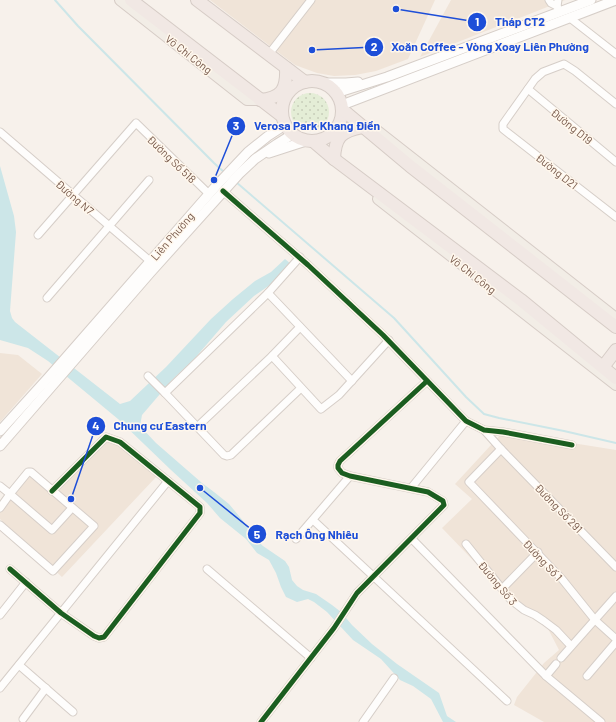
<svg xmlns="http://www.w3.org/2000/svg" width="616" height="722" viewBox="0 0 616 722" font-family="Barlow,sans-serif">
<defs>
<pattern id="grass-dots" width="8" height="8" patternUnits="userSpaceOnUse"><rect width="8" height="8" fill="#e4edd6"/><path d="M2 2h.1M6 6h.1" fill="none" stroke="#c7cdb9" stroke-width="1.8" stroke-linecap="round"/></pattern>
</defs>
<rect width="100%" height="100%" fill="#f7f1eb"/>
<g fill="#f0e4d8">
<polygon points="210,0 435,0 408,59 376,71 355,75 334,76 317,73 295,65"/>
<polygon points="451,0 565,0 420,57"/>
<polygon points="0,353 18,355 42,374 0,422"/>
<polygon points="503,432 616,450 616,722 544,722 514,705 517,697 544,663 559,650 544,621 517,606 442,528 472,499 455,484"/>
<polygon points="111,435 156,477 62,577 0,519 0,507 35,470 58,491"/>
</g>
<circle fill="url(#grass-dots)" cx="310" cy="112" r="19"/>
<polygon fill="#cce6e8" points="0,166 14,216 16,232 10,311 12,318 15,322 120,404 130,401 166,367 211,319 233,299 255,281 271,272 285,259 291,264 280,278 254,296 226,322 195,358 172,380 142,415 140,426 156,443 202,483 214,492 229,504 244,522 251,534 263,546 285,561 289,567 292,580 297,586 303,590 316,594 332,605 341,612 352,625 372,644 397,664 439,693 447,716 456,722 443,722 431,699 413,686 400,680 381,659 353,640 327,612 314,602 308,599 297,602 286,597 281,587 276,573 269,560 257,553 246,539 220,518 207,503 171,470 118,419 48,361 28,348 0,340"/>
<g fill="none" stroke-linecap="round" stroke-linejoin="round">
<g stroke="#cce6e8" stroke-width="2">
<polyline points="55,0 78,26 214,163 225,173"/>
<polyline points="236,182 394,318 466,397 484,414 499,418 564,431 616,443"/>
</g>
<defs>
<g id="street">
<polyline points="549,0 551,3 557,6"/>
<polyline points="558,0 557,6 559,11"/>
<polyline points="570,18 616,54"/>
<polyline points="269,54 311,0"/>
<polyline points="528,89 616,162"/>
<polyline points="616,104 575,71 564,64 543,72 535,79 503,124 503,129 616,217"/>
<polyline points="0,132 150,261"/>
<polyline points="223,191 308,265 383,335 466,421 484,430 503,432 572,445"/>
<polyline points="38,235 136,123 209,194"/>
<polyline points="300,257 268,293 165,393 224,455 227,456 231,455 301,388"/>
<polyline points="268,293 352,381"/>
<polyline points="47,298 149,180"/>
<polyline points="272,356 321,409 339,395 389,340"/>
<polyline points="148,376 165,393"/>
<polyline points="197,427 272,356 300,327"/>
<polyline points="484,430 501,449 616,567"/>
<polyline points="501,449 469,482 562,579 595,620 616,639"/>
<polyline points="0,486 10,494 28,472 31,472 94,526 53,571 0,525"/>
<polyline points="411,488 466,421"/>
<polyline points="0,508 10,494 52,530 72,508"/>
<polyline points="313,520 507,701"/>
<polyline points="296,539 350,476"/>
<polyline points="412,539 546,676 601,722"/>
<polyline points="466,544 511,600 524,610 535,615 544,621 556,630 571,646"/>
<polyline points="10,569 61,613 94,636 99,638 104,637 200,513 200,507 120,442 106,437 52,491"/>
<polyline points="207,569 311,658"/>
<polyline points="502,589 538,552"/>
<polyline points="0,615 26,582"/>
<polyline points="561,658 616,596"/>
<polyline points="19,665 73,712"/>
<polyline points="546,676 556,664"/>
<polyline points="587,676 616,642"/>
<polyline points="0,688 168,481"/>
<polyline points="23,719 46,688"/>
<polyline points="261,722 334,628 357,593 444,505 443,501 428,492 350,476 342,473 338,468 338,465 340,461 427,381"/>
<polyline points="363,722 394,678"/>
</g>
<g id="secondary">
<polyline points="322,83 346,83 358,82"/>
<polyline points="336,93 387,77 591,0"/>
<polyline points="342,105 616,0"/>
<polyline points="269,153 306,141"/>
<polyline points="0,431 48,378 216,186 248,152 268,136 285,125"/>
<polyline points="0,446 150,273 239,174 255,159 277,144 293,134"/>
</g>
<g id="primary">
<polyline points="120,0 247,100 260,100"/>
<polyline points="375,129 616,318"/>
<polyline points="378,199 616,385"/>
</g>
<g id="highway">
<polyline points="131,0 282,116"/>
<polyline points="197,0 305,82"/>
<circle cx="312" cy="111" r="30"/>
<path d="M 260,100 C 282,98 287,89 286,68"/>
<polyline points="343,110 410,166 616,327"/>
<polyline points="314,142 334,159 521,300 616,378"/>
<path d="M 334,159 C 335,137 341,131 362,127"/>
<polyline points="603,367 616,350"/>
</g>
</defs>
<use href="#street" stroke="#d6cec8" stroke-width="9"/>
<use href="#secondary" stroke="#d6cec8" stroke-width="11"/>
<use href="#primary" stroke="#d6ccc6" stroke-width="12"/>
<use href="#highway" stroke="#d6ccc6" stroke-width="14"/>
<use href="#street" stroke="#fefdfc" stroke-width="7"/>
<use href="#secondary" stroke="#fefdfc" stroke-width="9"/>
<use href="#primary" stroke="#f2ede6" stroke-width="10"/>
<use href="#highway" stroke="#f1e8e4" stroke-width="12"/>
<defs>
<g id="cycleway">
<polyline points="223,191 308,265 383,335 466,421 484,430 503,432 572,445"/>
<polyline points="10,569 61,613 94,636 99,638 104,637 200,513 200,507 120,442 106,437 52,491"/>
<polyline points="261,722 334,628 357,593 444,505 443,501 428,492 350,476 342,473 338,468 338,465 340,461 427,381"/>
</g>
</defs>
<use href="#cycleway" stroke="#fff7ec" stroke-width="8"/>
<use href="#cycleway" stroke="#1b5e20" stroke-width="5"/>
</g>
<g text-anchor="middle" dominant-baseline="central" stroke-width="3" stroke-linejoin="round" paint-order="stroke">
<g font-size="11" fill="#76584a" stroke="#fff7ec">
<text transform="translate(189 54) rotate(38)">Võ Chí Công</text>
<text transform="translate(572 126) rotate(39)">Đường D19</text>
<text transform="translate(172 159) rotate(44)">Đường Số 518</text>
<text transform="translate(557 171) rotate(38)">Đường D21</text>
<text transform="translate(75 197) rotate(41)">Đường N7</text>
<text transform="translate(172 236) rotate(-49)">Liên Phường</text>
<text transform="translate(473 274) rotate(38)">Võ Chí Công</text>
<text transform="translate(559 508) rotate(46)">Đường Số 291</text>
<text transform="translate(543 560) rotate(47)">Đường Số 1</text>
<text transform="translate(498 583) rotate(50)">Đường Số 3</text>
</g>
</g>
<path fill="none" stroke="#1d4ed8" stroke-width="1.5" d="M396 9L477 22M312 50L374 47M214 180L236 126M71 499L96 426M200 488L257 534"/>
<g fill="#1d4ed8" stroke="#fff7ec" stroke-width="1.5">
<circle cx="396" cy="9" r="4"/>
<circle cx="312" cy="50" r="4"/>
<circle cx="214" cy="180" r="4"/>
<circle cx="71" cy="499" r="4"/>
<circle cx="200" cy="488" r="4"/>
<circle cx="477" cy="22" r="10"/>
<circle cx="374" cy="47" r="10"/>
<circle cx="236" cy="126" r="10"/>
<circle cx="96" cy="426" r="10"/>
<circle cx="257" cy="534" r="10"/>
</g>
<g font-size="12" text-anchor="middle" font-weight="bold" fill="#fff">
<text x="477" y="26">1</text>
<text x="374" y="51">2</text>
<text x="236" y="130">3</text>
<text x="96" y="430">4</text>
<text x="257" y="539">5</text>
</g>
<g font-size="12" text-anchor="middle" font-weight="bold" fill="#1d4ed8" stroke="#fff7ec" stroke-width="3" stroke-linejoin="round" paint-order="stroke">
<text x="520" y="26">Tháp CT2</text>
<text x="490" y="51">Xoăn Coffee - Vòng Xoay Liên Phường</text>
<text x="317" y="130">Verosa Park Khang Điền</text>
<text x="160" y="430">Chung cư Eastern</text>
<text x="317" y="539">Rạch Ông Nhiêu</text>
</g>
</svg>
